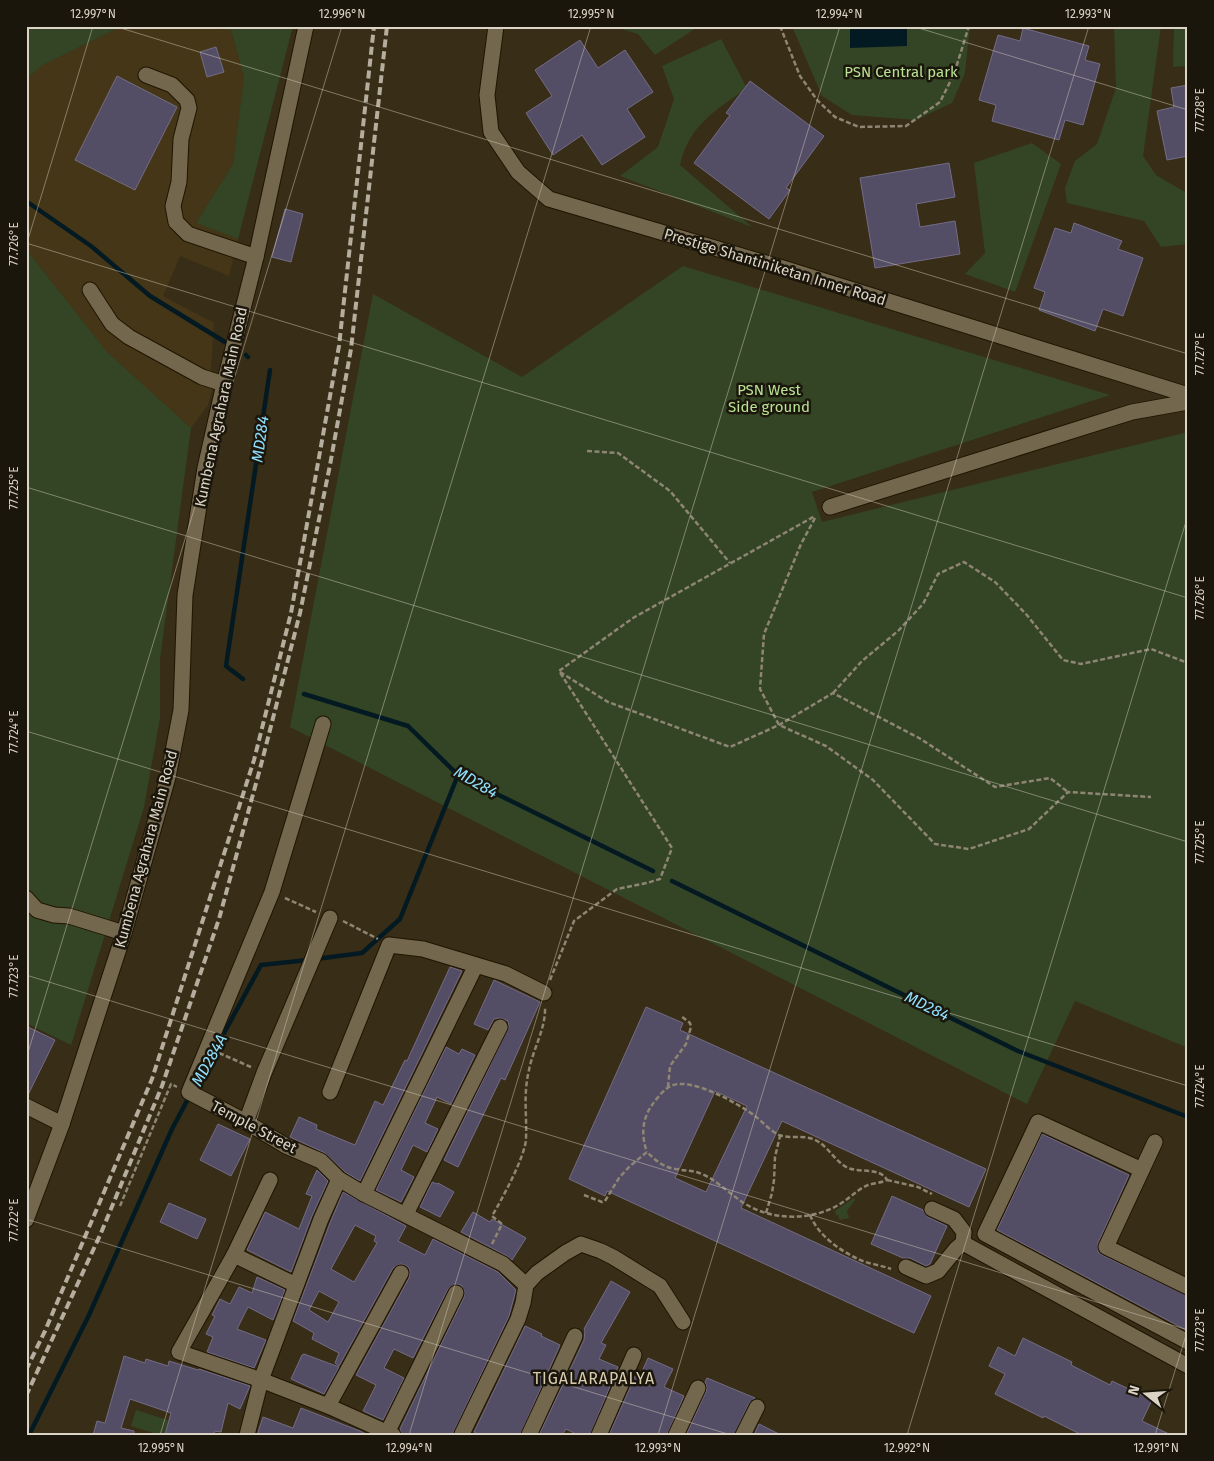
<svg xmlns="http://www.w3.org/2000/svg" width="1214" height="1461" viewBox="0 0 1214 1461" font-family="'Fira Sans',sans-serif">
<rect width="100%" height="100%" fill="#382d16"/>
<polygon fill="#443617" points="122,26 182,26 231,30 244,77 233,164 196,223 238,239 229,276 180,256 163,296 214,323 210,383 213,385 208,405 191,428 107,352 26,249 26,80 41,66"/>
<g fill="#344525">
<polygon points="26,26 122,26 41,66 26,80"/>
<polygon points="182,26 293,26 238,239 196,223 233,164 244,77 231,30"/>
<polygon points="612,26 699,26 655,55 638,34"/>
<polygon points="792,26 970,26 965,73 952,103 916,120 852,115 822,96"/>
<polygon points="1114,26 1161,26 1143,156 1156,175 1188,194 1188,244 1161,247 1144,221 1067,203 1065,188 1075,161 1097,144 1116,88"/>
<polygon points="1174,26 1188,26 1188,66 1173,67"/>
<path d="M 721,39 L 747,88 C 716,110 689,125 680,165 L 752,227 L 620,176 L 658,147 L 674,99 L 662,66 Z"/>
<polygon points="1032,143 1061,164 1015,292 965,274 985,253 974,163"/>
<polygon points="26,249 107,352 191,428 160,659 160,718 144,807 71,1045 26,1023"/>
<polygon points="683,266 1110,395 812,492 822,522 1188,432 1188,1048 1075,1001 1027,1104 290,727 373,294 522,377"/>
<polygon points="854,1198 855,1200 847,1211 849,1218 840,1220 838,1215 836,1215 835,1211"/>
<polygon points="136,1410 174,1422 170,1435 160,1435 131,1426"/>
</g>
<polygon fill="#041a22" points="850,26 907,26 907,46 850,48"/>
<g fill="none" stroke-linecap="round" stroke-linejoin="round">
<g stroke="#041a22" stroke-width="4.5">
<polyline points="26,201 91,246 150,296 225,342"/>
<polyline points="246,355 248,357"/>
<polyline points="243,679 226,666 270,370"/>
<polyline points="304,694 408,726 458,775 653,871"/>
<polyline points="672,881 1018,1051 1188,1117"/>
<polyline points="316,959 362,953 400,919 458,775"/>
<polyline points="212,1055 261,965 308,960"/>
<polyline points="29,1435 89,1315 172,1129 190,1095"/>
</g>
</g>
<g fill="#534d65" stroke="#736c86" fill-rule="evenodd">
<polygon points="1023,28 1089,46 1085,60 1100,64 1083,125 1065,120 1059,140 992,121 996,105 979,100 998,35 1020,41"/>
<polygon points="580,40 598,68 625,50 653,92 627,109 645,137 602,165 582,135 553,155 526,113 552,96 535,70"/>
<polygon points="216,47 224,72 207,77 200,52"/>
<polygon points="117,76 177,107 135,190 75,160"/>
<polygon points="750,81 824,136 786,188 790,190 769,219 694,163 730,115 726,113"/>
<polygon points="1188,85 1188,156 1167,160 1157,111 1174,107 1171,88"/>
<polygon points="949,163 955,197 916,204 920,227 955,221 960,254 875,268 860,178"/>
<polygon points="285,209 303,214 291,262 272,257"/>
<polygon points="1074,223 1122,241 1118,249 1143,258 1123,316 1103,309 1095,331 1039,310 1045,292 1034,288 1055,228 1071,233"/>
<polygon points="450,967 462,971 360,1181 345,1172 325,1153 290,1137 299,1117 317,1125 316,1129 355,1145 375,1101 383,1105 405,1060 407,1061"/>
<polygon points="494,980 540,1002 505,1080 501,1078 458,1167 444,1160 509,1027 508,1021 500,1018 494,1019 488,1030 474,1024"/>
<path d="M 646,1007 L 683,1023 L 680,1030 L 986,1169 L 969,1207 L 782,1121 L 741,1208 L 931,1296 L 914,1333 L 607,1191 L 605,1196 L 569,1179 ZM 715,1091 L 747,1106 L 706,1192 L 675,1178 Z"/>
<polygon points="26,1026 55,1040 27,1097 26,1097"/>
<polygon points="446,1047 459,1054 462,1049 475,1055 451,1104 437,1097 425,1123 438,1129 427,1152 413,1145 401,1170 414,1177 401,1202 376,1190"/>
<polygon points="218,1124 250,1139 231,1176 200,1160"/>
<polygon points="1042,1134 1129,1175 1098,1243 1098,1252 1102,1255 1188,1296 1188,1331 997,1230"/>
<polygon points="317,1170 328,1181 312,1216 291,1272 247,1250 265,1212 299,1229 312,1196 306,1194"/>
<polygon points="432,1182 437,1184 438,1183 454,1192 440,1217 420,1207"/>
<path d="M 343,1192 L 406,1226 L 398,1241 L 425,1255 L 433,1239 L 498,1272 L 516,1290 L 509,1316 L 452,1435 L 402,1435 L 400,1429 L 464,1297 L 465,1292 L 461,1285 L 455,1284 L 448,1289 L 413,1358 L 394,1349 L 384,1368 L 404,1378 L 383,1420 L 363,1411 L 376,1385 L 356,1375 L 409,1278 L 410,1272 L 409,1268 L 405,1265 L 400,1264 L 393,1268 L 339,1366 L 335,1363 L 339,1353 L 312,1339 L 314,1333 L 293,1321 L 330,1223 ZM 355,1225 L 376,1236 L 374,1241 L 377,1243 L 354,1282 L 331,1269 ZM 319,1291 L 339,1302 L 328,1322 L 309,1310 Z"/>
<polygon points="892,1196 923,1210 928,1217 947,1226 930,1264 926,1266 910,1258 903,1258 871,1244"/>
<polygon points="169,1203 206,1219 197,1239 160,1222"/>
<polygon points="473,1212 490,1222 492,1219 526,1238 512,1260 507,1256 461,1232"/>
<polygon points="257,1277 285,1290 273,1320 248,1307 237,1329 266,1340 254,1368 207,1352 213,1337 206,1334 215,1316 212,1315 220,1299 230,1304 239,1287 252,1293"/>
<polygon points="611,1281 630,1292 601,1343 606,1345 599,1359 618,1367 590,1435 578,1435 566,1429 562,1435 539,1435 584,1340 585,1330 584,1329"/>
<polygon points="525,1326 542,1334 541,1336 560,1345 520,1435 480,1435 474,1432"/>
<polygon points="1023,1338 1072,1362 1071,1365 1110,1385 1112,1381 1152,1400 1142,1421 1171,1435 1082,1435 1044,1416 1043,1418 995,1394 1005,1374 989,1366 998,1347 1015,1356"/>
<polygon points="304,1354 339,1367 324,1394 291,1379 302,1355"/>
<polygon points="124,1356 145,1363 146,1359 168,1366 169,1361 198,1370 199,1369 250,1386 240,1409 228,1403 221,1432 215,1431 214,1435 165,1435 171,1413 130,1399 121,1428 134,1431 134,1435 93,1435 97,1421 105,1423"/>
<polygon points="648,1358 673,1369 664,1387 684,1396 667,1435 609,1435 636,1374 640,1376"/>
<polygon points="707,1378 755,1398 749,1403 734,1435 686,1435 706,1392 707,1387 705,1382"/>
<polygon points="301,1408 360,1431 368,1435 257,1435 263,1417 293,1428"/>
<polygon points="759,1424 781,1435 754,1435"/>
</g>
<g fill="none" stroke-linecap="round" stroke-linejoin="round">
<defs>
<g id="minor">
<polyline points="496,26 487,95 491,132 518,172 549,199 786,269 1188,395"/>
<polyline points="146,75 172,85 187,100 189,108 181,139 179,182 173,206 176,222 188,234 256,257"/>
<polyline points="90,290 112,324 129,337 202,377 224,384"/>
<polyline points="830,507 1132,412 1188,402"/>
<polyline points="323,724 272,892 189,1092 246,1122 286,1146 321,1161 339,1179 364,1194 503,1264 526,1285"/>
<polyline points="26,898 37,910 54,915 69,916 124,933"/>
<polyline points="330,1092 389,945 423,949 506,974 544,993"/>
<polyline points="26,1106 62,1124"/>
<polyline points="246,1122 264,1073 330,918"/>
<polyline points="1155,1142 1106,1247 1188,1287"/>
<polyline points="1142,1170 1038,1122 985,1234 1188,1342"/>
<polyline points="270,1180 234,1255 179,1352 261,1380 321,1219 339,1179"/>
<polyline points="364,1194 476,965"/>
<polyline points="406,1214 500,1027"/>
<polyline points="26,1220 62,1124 124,933 168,777 181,710 185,595 205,468 224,384 256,257 306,26"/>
<polyline points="963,1243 1188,1366"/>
<polyline points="234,1255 296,1285"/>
<polyline points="906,1267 926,1276 938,1271 956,1249 963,1243 964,1232 954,1219 932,1209"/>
<polyline points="328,1406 401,1273"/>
<polyline points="462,1434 518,1319 523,1303 526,1285 537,1273 565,1253 581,1244 601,1251 613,1257 660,1286 683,1322"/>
<polyline points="247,1435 261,1380 328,1406 393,1435"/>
<polyline points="386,1435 456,1293"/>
<polyline points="529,1435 575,1336"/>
<polyline points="599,1435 634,1355"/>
<polyline points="676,1435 698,1388"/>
<polyline points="743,1435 757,1407"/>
</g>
</defs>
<use href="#minor" stroke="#1f1501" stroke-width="17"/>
<g stroke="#8e8573" stroke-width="2.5" stroke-dasharray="5 2.5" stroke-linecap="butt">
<polyline points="780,26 800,76 817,100 835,117 859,127 906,126 940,102 954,74 969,26"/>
<polyline points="587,451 618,453 670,491 730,563"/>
<polyline points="815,518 801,544 764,634 760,689 779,725 826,746 873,780 935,844 969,849 1029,829 1068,792 1151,797"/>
<polyline points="560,672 608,702 730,747 779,725 833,693 919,738 995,787 1050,778 1068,792"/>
<polyline points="833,693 862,661 898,631 923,604 938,574 964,562 995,582 1026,614 1063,660 1081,664 1151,649 1188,663"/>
<polyline points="285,898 316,912"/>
<polyline points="343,921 378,939"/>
<polyline points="550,980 574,921 617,889 647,883 660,879 672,848 559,671 633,618 815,516"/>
<polyline points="219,1053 251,1067"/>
<polyline points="668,1087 670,1066 686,1044 691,1027 690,1023 681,1016"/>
<polyline points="887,1180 918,1187 932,1194"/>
<path d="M 584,1195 L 602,1202 L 605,1201 L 619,1178 L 630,1166 L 647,1152 C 655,1160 664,1168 676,1169 C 685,1171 693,1170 702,1174 C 720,1182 732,1197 749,1206 C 776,1221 814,1220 840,1204 C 850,1198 858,1189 868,1185 C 874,1183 881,1183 887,1180 C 880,1167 861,1173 848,1168 C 834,1161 828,1145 813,1139 C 802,1135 790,1139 779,1135 C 770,1131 763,1122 755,1116 C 739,1104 690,1076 671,1086 C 664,1089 657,1098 652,1105 C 642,1119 641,1136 647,1152"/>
<polyline points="120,1206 171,1084 177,1087"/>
<polyline points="766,1213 772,1193 774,1180 775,1157 780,1136"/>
<path d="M 810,1215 C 818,1235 839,1250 858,1259 C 868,1264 881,1265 891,1269"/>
<path d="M 492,1244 L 502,1224 L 492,1216 C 502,1199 525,1157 526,1139 C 527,1114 523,1095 529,1070 C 533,1049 546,1028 545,1007"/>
</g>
<use href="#minor" stroke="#73674e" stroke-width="15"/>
<g stroke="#b5ad9d" stroke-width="4" stroke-dasharray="8 4" stroke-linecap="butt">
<polyline points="26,1370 45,1331 152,1079 254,760 291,613 339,346 374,26"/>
<polyline points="26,1396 101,1233 162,1086 219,919 261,765 300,613 330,465 351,349 387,26"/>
</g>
</g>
<path fill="none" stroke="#dbd4c6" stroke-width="1" stroke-opacity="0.45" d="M 114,26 L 1188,354M 912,26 L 1188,110M 26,243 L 1188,598M 26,246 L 93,26M 26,487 L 1188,842M 26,731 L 1188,1086M 26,975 L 1188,1330M 26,1059 L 342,26M 26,1219 L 731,1435M 160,1435 L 591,26M 409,1435 L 840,26M 658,1435 L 1089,26M 907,1435 L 1188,515M 1155,1435 L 1188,1329"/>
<g text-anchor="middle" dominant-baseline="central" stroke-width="5" stroke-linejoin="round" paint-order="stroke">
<g font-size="15" fill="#b9e294" stroke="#1b160c">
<text x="901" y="72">PSN Central park</text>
<text x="769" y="390">PSN West<tspan x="769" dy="17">Side ground</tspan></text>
</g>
<g font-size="15" fill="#dbd4c6" stroke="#1b160c">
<text transform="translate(775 267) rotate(17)">Prestige Shantiniketan Inner Road</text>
<text transform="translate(221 407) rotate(-78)">Kumbena Agrahara Main Road</text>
<text transform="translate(146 849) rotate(-75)">Kumbena Agrahara Main Road</text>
<text transform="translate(254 1127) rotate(28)">Temple Street</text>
</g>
<g font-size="16" font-style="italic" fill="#8fe0fe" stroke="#1b160c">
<text transform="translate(260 439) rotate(-82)">MD284</text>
<text transform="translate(476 782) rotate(30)">MD284</text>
<text transform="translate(927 1006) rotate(26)">MD284</text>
<text transform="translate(209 1060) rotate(-61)">MD284A</text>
</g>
<g font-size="16" letter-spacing="1" fill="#d8caae" stroke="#1b160c">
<text x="594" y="1378">TIGALARAPALYA</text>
</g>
</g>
<rect width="1214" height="1461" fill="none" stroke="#1b160c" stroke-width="55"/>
<g transform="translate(1146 1394) rotate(287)" stroke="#1b160c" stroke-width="4" paint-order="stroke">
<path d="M0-4L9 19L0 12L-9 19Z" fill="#dbd4c6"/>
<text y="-8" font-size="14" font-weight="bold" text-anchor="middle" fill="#dbd4c6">N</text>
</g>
<rect x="28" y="28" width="1158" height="1406" fill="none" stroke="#dbd4c6" stroke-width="2"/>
<g font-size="12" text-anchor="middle" fill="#dbd4c6">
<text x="93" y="18">12.997°N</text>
<text x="342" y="18">12.996°N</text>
<text x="591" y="18">12.995°N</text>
<text x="839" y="18">12.994°N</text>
<text x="1088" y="18">12.993°N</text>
<text transform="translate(1200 110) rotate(-90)" y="4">77.728°E</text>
<text transform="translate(14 244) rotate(-90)" y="4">77.726°E</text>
<text transform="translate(1200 354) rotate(-90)" y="4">77.727°E</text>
<text transform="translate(14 488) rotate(-90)" y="4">77.725°E</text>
<text transform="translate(1200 598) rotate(-90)" y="4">77.726°E</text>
<text transform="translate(14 732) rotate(-90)" y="4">77.724°E</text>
<text transform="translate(1200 842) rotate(-90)" y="4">77.725°E</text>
<text transform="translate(14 976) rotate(-90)" y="4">77.723°E</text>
<text transform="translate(1200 1086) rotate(-90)" y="4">77.724°E</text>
<text transform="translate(14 1220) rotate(-90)" y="4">77.722°E</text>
<text transform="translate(1200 1330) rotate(-90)" y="4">77.723°E</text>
<text x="161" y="1452">12.995°N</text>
<text x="409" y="1452">12.994°N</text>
<text x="658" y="1452">12.993°N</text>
<text x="907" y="1452">12.992°N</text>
<text x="1156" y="1452">12.991°N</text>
</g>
</svg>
